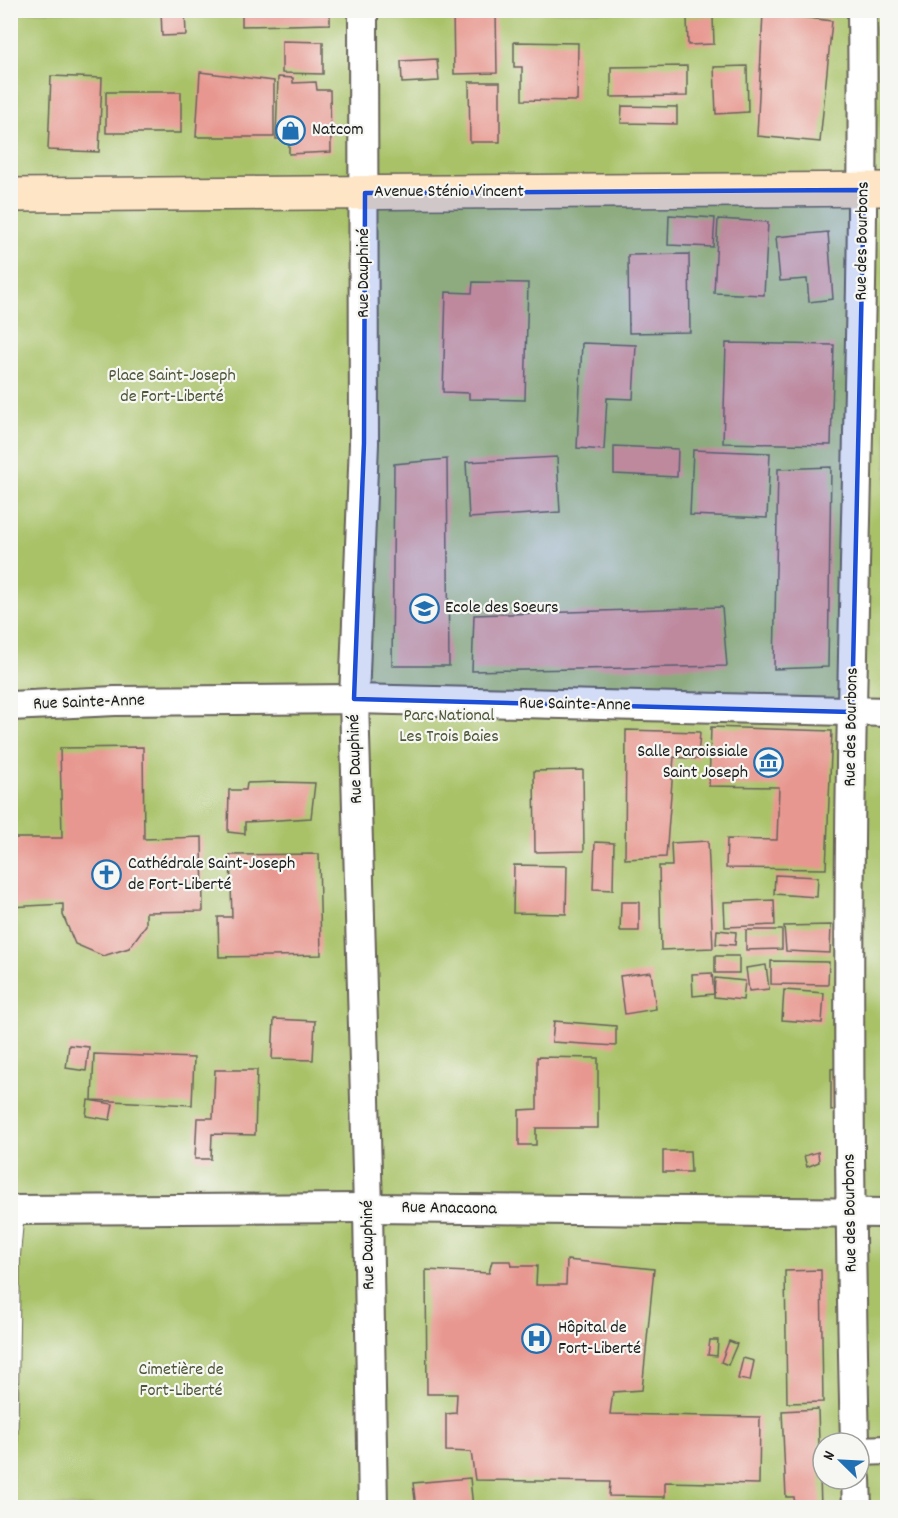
<svg xmlns="http://www.w3.org/2000/svg" width="898" height="1518" viewBox="0 0 898 1518" font-family="Dekko,sans-serif">
<rect width="100%" height="100%" fill="#f6f6f2"/>
<filter id="ink" filterUnits="userSpaceOnUse"><feTurbulence type="fractalNoise" baseFrequency=".0167" numOctaves="2"/><feDisplacementMap in="SourceGraphic" scale="12" xChannelSelector="R" yChannelSelector="G"/><feConvolveMatrix kernelMatrix="1 2 1 2 8 2 1 2 1" color-interpolation-filters="sRGB"/></filter>
<filter id="wash" filterUnits="userSpaceOnUse"><feTurbulence type="fractalNoise" baseFrequency=".008" numOctaves="4" result="noise"/><feDisplacementMap in="SourceGraphic" scale="24" xChannelSelector="R" yChannelSelector="G"/><feGaussianBlur stdDeviation="1.35" result="paint"/><feColorMatrix in="noise" values="0 0 0 0 0 0 0 0 0 0 0 0 0 0 0 0 0 1.4 0 .05"/><feComposite in="paint" operator="in"/></filter>
<g filter="url(#wash)">
<rect width="100%" height="100%" fill="#f1e5ce"/>
<path fill="#a9c268" stroke="#626f42" stroke-width="1.5" fill-rule="evenodd" d="M 11,11 L 887,11 L 887,1507 L 11,1507 ZM 823,1443 L 859,1443 L 859,1479 L 823,1479 Z"/>
<g id="blocks">
<g fill="#e7978f">
<polygon points="161,10 185,10 186,35 162,36"/>
<polygon points="242,10 330,10 330,24 242,26"/>
<polygon points="453,10 496,10 497,73 454,74"/>
<polygon points="763,12 832,21 820,142 757,136"/>
<polygon points="713,17 714,44 688,45 687,18"/>
<polygon points="282,41 323,42 323,74 282,73"/>
<polygon points="514,42 578,43 577,101 522,100 522,67 514,67"/>
<polygon points="437,59 439,81 402,83 401,61"/>
<polygon points="687,66 687,96 611,97 611,67"/>
<polygon points="747,66 748,112 716,114 714,67"/>
<polygon points="200,72 274,81 274,137 196,137"/>
<polygon points="51,76 102,78 99,152 48,150"/>
<polygon points="278,77 293,78 293,83 316,82 317,90 330,90 331,152 289,154 289,139 276,139"/>
<polygon points="469,82 500,82 500,142 470,142"/>
<rect x="106" y="92" width="75" height="41"/>
<polygon points="622,106 677,107 677,124 621,123"/>
<polygon points="669,215 715,218 713,247 668,245"/>
<polygon points="718,219 768,222 764,295 714,293"/>
<polygon points="828,232 833,299 809,302 807,279 780,281 776,237"/>
<polygon points="689,254 690,332 629,333 628,255"/>
<polygon points="473,282 528,283 525,400 469,399 469,393 443,392 446,292 472,293"/>
<polygon points="582,343 636,345 633,399 607,398 604,450 577,448"/>
<polygon points="726,343 834,345 831,445 723,443"/>
<polygon points="614,446 678,449 677,477 614,474"/>
<polygon points="693,450 770,453 767,518 690,515"/>
<polygon points="557,457 560,512 469,518 466,462"/>
<polygon points="447,459 449,666 392,666 394,464"/>
<polygon points="831,467 828,667 774,669 778,469"/>
<polygon points="722,607 727,666 472,671 474,615"/>
<polygon points="711,727 832,731 826,869 726,868 727,839 777,840 779,787 709,786"/>
<polygon points="626,730 700,732 698,759 674,757 666,857 625,859"/>
<polygon points="143,747 144,839 202,837 203,911 146,912 146,925 129,948 103,956 75,944 63,915 63,904 10,907 10,838 62,838 60,748"/>
<polygon points="583,770 584,851 535,852 534,771"/>
<polygon points="279,782 315,783 311,818 245,822 245,834 228,832 229,790 246,790 247,783"/>
<polygon points="708,841 713,948 661,950 659,866 672,866 671,843"/>
<polygon points="595,842 614,843 613,890 593,889"/>
<polygon points="319,854 321,955 219,957 218,917 232,917 230,855"/>
<polygon points="514,865 567,866 566,914 513,913"/>
<polygon points="775,875 818,877 817,897 774,894"/>
<polygon points="774,900 775,925 725,927 724,902"/>
<polygon points="621,902 639,902 639,931 620,931"/>
<polygon points="831,925 830,953 786,951 784,926"/>
<polygon points="717,930 736,932 735,945 716,944"/>
<polygon points="746,930 782,930 782,949 746,950"/>
<rect x="715" y="956" width="24" height="17"/>
<polygon points="771,961 829,962 828,985 771,984"/>
<polygon points="766,965 769,989 749,991 746,968"/>
<polygon points="651,972 656,1009 625,1014 620,976"/>
<polygon points="712,973 714,994 693,996 692,974"/>
<polygon points="715,978 745,981 743,1000 714,997"/>
<polygon points="784,990 824,993 822,1023 782,1020"/>
<polygon points="274,1019 315,1021 313,1060 272,1059"/>
<polygon points="554,1021 616,1026 616,1046 552,1042"/>
<polygon points="69,1045 89,1047 86,1071 66,1068"/>
<polygon points="94,1054 194,1058 192,1105 92,1100"/>
<polygon points="537,1057 598,1058 598,1128 536,1128 536,1145 519,1145 519,1110 537,1109"/>
<polygon points="842,1067 844,1109 831,1111 831,1069"/>
<polygon points="215,1070 257,1070 255,1135 212,1134 211,1159 195,1159 197,1118 213,1118"/>
<polygon points="88,1100 113,1104 110,1120 86,1116"/>
<polygon points="663,1151 690,1151 691,1172 663,1172"/>
<polygon points="818,1152 819,1162 807,1167 804,1156"/>
<polygon points="567,1260 654,1269 642,1390 613,1392 610,1414 760,1417 759,1484 665,1482 665,1497 609,1496 610,1482 475,1480 471,1452 446,1451 446,1414 456,1413 457,1394 427,1394 426,1270 489,1273 492,1261 511,1261 512,1266 537,1266 536,1285 566,1285"/>
<polygon points="821,1270 823,1402 787,1403 785,1271"/>
<polygon points="710,1340 718,1340 717,1356 708,1355"/>
<polygon points="729,1341 737,1344 728,1365 721,1362"/>
<polygon points="743,1358 754,1361 750,1381 738,1379"/>
<polygon points="886,1388 888,1388 888,1428 885,1428"/>
<polygon points="818,1409 821,1508 795,1508 794,1497 786,1497 782,1411"/>
<polygon points="470,1478 473,1508 416,1508 413,1483"/>
</g>
</g>
</g>
<g filter="url(#ink)">
<use href="#blocks" fill-opacity="0" stroke="#67625a" stroke-width="1.5"/>
<g fill="none" stroke-linecap="round" stroke-linejoin="round">
<defs>
<polyline id="lane" points="10,1466 13,1255 17,1210"/>
<g id="street">
<polyline points="363,10 364,443 354,699 368,1208 373,1508"/>
<polyline points="10,706 115,701 354,699 888,712"/>
<polyline points="10,1210 368,1208 888,1213"/>
<path d="M 855,1443 C 849,1198 847,953 852,709 C 856,476 865,243 862,10"/>
<polyline points="859,1451 888,1450"/>
<polyline points="856,1479 857,1508"/>
</g>
<polyline id="secondary" points="10,195 888,189"/>
</defs>
<use href="#lane" stroke="#67625a" stroke-width="16"/>
<use href="#street" stroke="#67625a" stroke-width="32"/>
<use href="#secondary" stroke="#67625a" stroke-width="36"/>
<use href="#lane" stroke="#fff" stroke-width="14"/>
<use href="#street" stroke="#fff" stroke-width="28"/>
<use href="#secondary" stroke="#fde5c5" stroke-width="33"/>
</g>
</g>
<path fill="#1d4ed8" fill-opacity="0.2" stroke="#1d4ed8" stroke-width="4.5" stroke-linejoin="round" d="M 864,190 L 852,712 L 354,699 L 364,443 L 365,193 Z"/>
<defs>
<symbol id="shop-ring" viewBox="-11 -11 22 22"><circle r="9.5" fill="#f6f6f2" stroke="#1f6fb2" stroke-width="1.5"/><path d="M-5-2.5h2.3a2.7 3.5 0 0 1 5.4 0H5L5.5 6h-11ZM-1.5-2.5h3a1.5 2.3 0 0 0-3 0Z" fill="#1f6fb2"/></symbol>
<symbol id="school-ring" viewBox="-11 -11 22 22"><circle r="9.5" fill="#f6f6f2" stroke="#1f6fb2" stroke-width="1.5"/><path d="M0-5L7-2L0 1L-7-2ZM-4 1L0 2.5L4 1V4Q0 6-4 4Z" fill="#1f6fb2"/></symbol>
<symbol id="museum-ring" viewBox="-11 -11 22 22"><circle r="9.5" fill="#f6f6f2" stroke="#1f6fb2" stroke-width="1.5"/><path d="M0-6L6-3V-2H-6V-3ZM-5-1h2V3h-2ZM-1-1h2V3h-2ZM3-1h2V3H3ZM-6 4H6V6H-6Z" fill="#1f6fb2"/></symbol>
<symbol id="church-ring" viewBox="-11 -11 22 22"><circle r="9.5" fill="#f6f6f2" stroke="#1f6fb2" stroke-width="1.5"/><path d="M-1.2-6h2.4v3.5h3.3v2.4h-3.3V6h-2.4V-.1h-3.3v-2.4h3.3Z" fill="#1f6fb2"/></symbol>
<symbol id="hospital-ring" viewBox="-11 -11 22 22"><circle r="9.5" fill="#f6f6f2" stroke="#1f6fb2" stroke-width="1.5"/><path d="M-5-5h3v3.5h4V-5h3V5h-3V1.5h-4V5h-3Z" fill="#1f6fb2"/></symbol>
</defs>
<g fill-rule="evenodd">
<use href="#shop-ring" x="274" y="114" width="33" height="33"/>
<use href="#school-ring" x="408" y="592" width="33" height="33"/>
<use href="#museum-ring" x="752" y="746" width="33" height="33"/>
<use href="#church-ring" x="90" y="858" width="33" height="33"/>
<use href="#hospital-ring" x="520" y="1322" width="33" height="33"/>
</g>
<g text-anchor="middle" dominant-baseline="central" stroke-width="4.5" stroke-linejoin="round" paint-order="stroke">
<g font-size="18" fill="#1c1c1c" stroke="#f6f6f2" text-anchor="start">
<text x="312" y="130">Natcom</text>
<text x="445" y="608">Ecole des Soeurs</text>
<text x="748" y="752" text-anchor="end">Salle Paroissiale<tspan x="748" dy="21">Saint Joseph</tspan></text>
<text x="128" y="864">Cathédrale Saint-Joseph<tspan x="128" dy="21">de Fort-Liberté</tspan></text>
<text x="558" y="1328">Hôpital de<tspan x="558" dy="21">Fort-Liberté</tspan></text>
</g>
<g font-size="18" fill="#1c1c1c" stroke="#f6f6f2">
<text x="449" y="192">Avenue Sténio Vincent</text>
<text transform="translate(863 241) rotate(-89)">Rue des Bourbons</text>
<text transform="translate(364 273) rotate(-90)">Rue Dauphiné</text>
<text transform="translate(89 703) rotate(-2)">Rue Sainte-Anne</text>
<text transform="translate(575 705) rotate(1)">Rue Sainte-Anne</text>
<text transform="translate(852 727) rotate(-89)">Rue des Bourbons</text>
<text transform="translate(356 759) rotate(-92)">Rue Dauphiné</text>
<text transform="translate(449 1209) rotate(1)">Rue Anacaona</text>
<text transform="translate(851 1213) rotate(-91)">Rue des Bourbons</text>
<text transform="translate(369 1245) rotate(-91)">Rue Dauphiné</text>
</g>
<g font-size="18" fill="#4d5637" stroke="#f6f6f2">
<text x="172" y="376">Place Saint-Joseph<tspan x="172" dy="21">de Fort-Liberté</tspan></text>
<text x="449" y="716">Parc National<tspan x="449" dy="21">Les Trois Baies</tspan></text>
<text x="181" y="1370">Cimetière de<tspan x="181" dy="21">Fort-Liberté</tspan></text>
</g>
</g>
<rect width="898" height="1518" fill="none" stroke="#f6f6f2" stroke-width="36"/>
<g transform="translate(841 1461) rotate(294)"><circle r="28" fill="#f6f6f2" stroke="#9f9f9c" stroke-width="1.5"/>
<path d="M0-4.5L10 22L0 15L-10 22Z" fill="#1f6fb2"/>
<text y="-9" font-size="16" font-weight="bold" text-anchor="middle" fill="#1c1c1c">N</text>
</g>
</svg>
